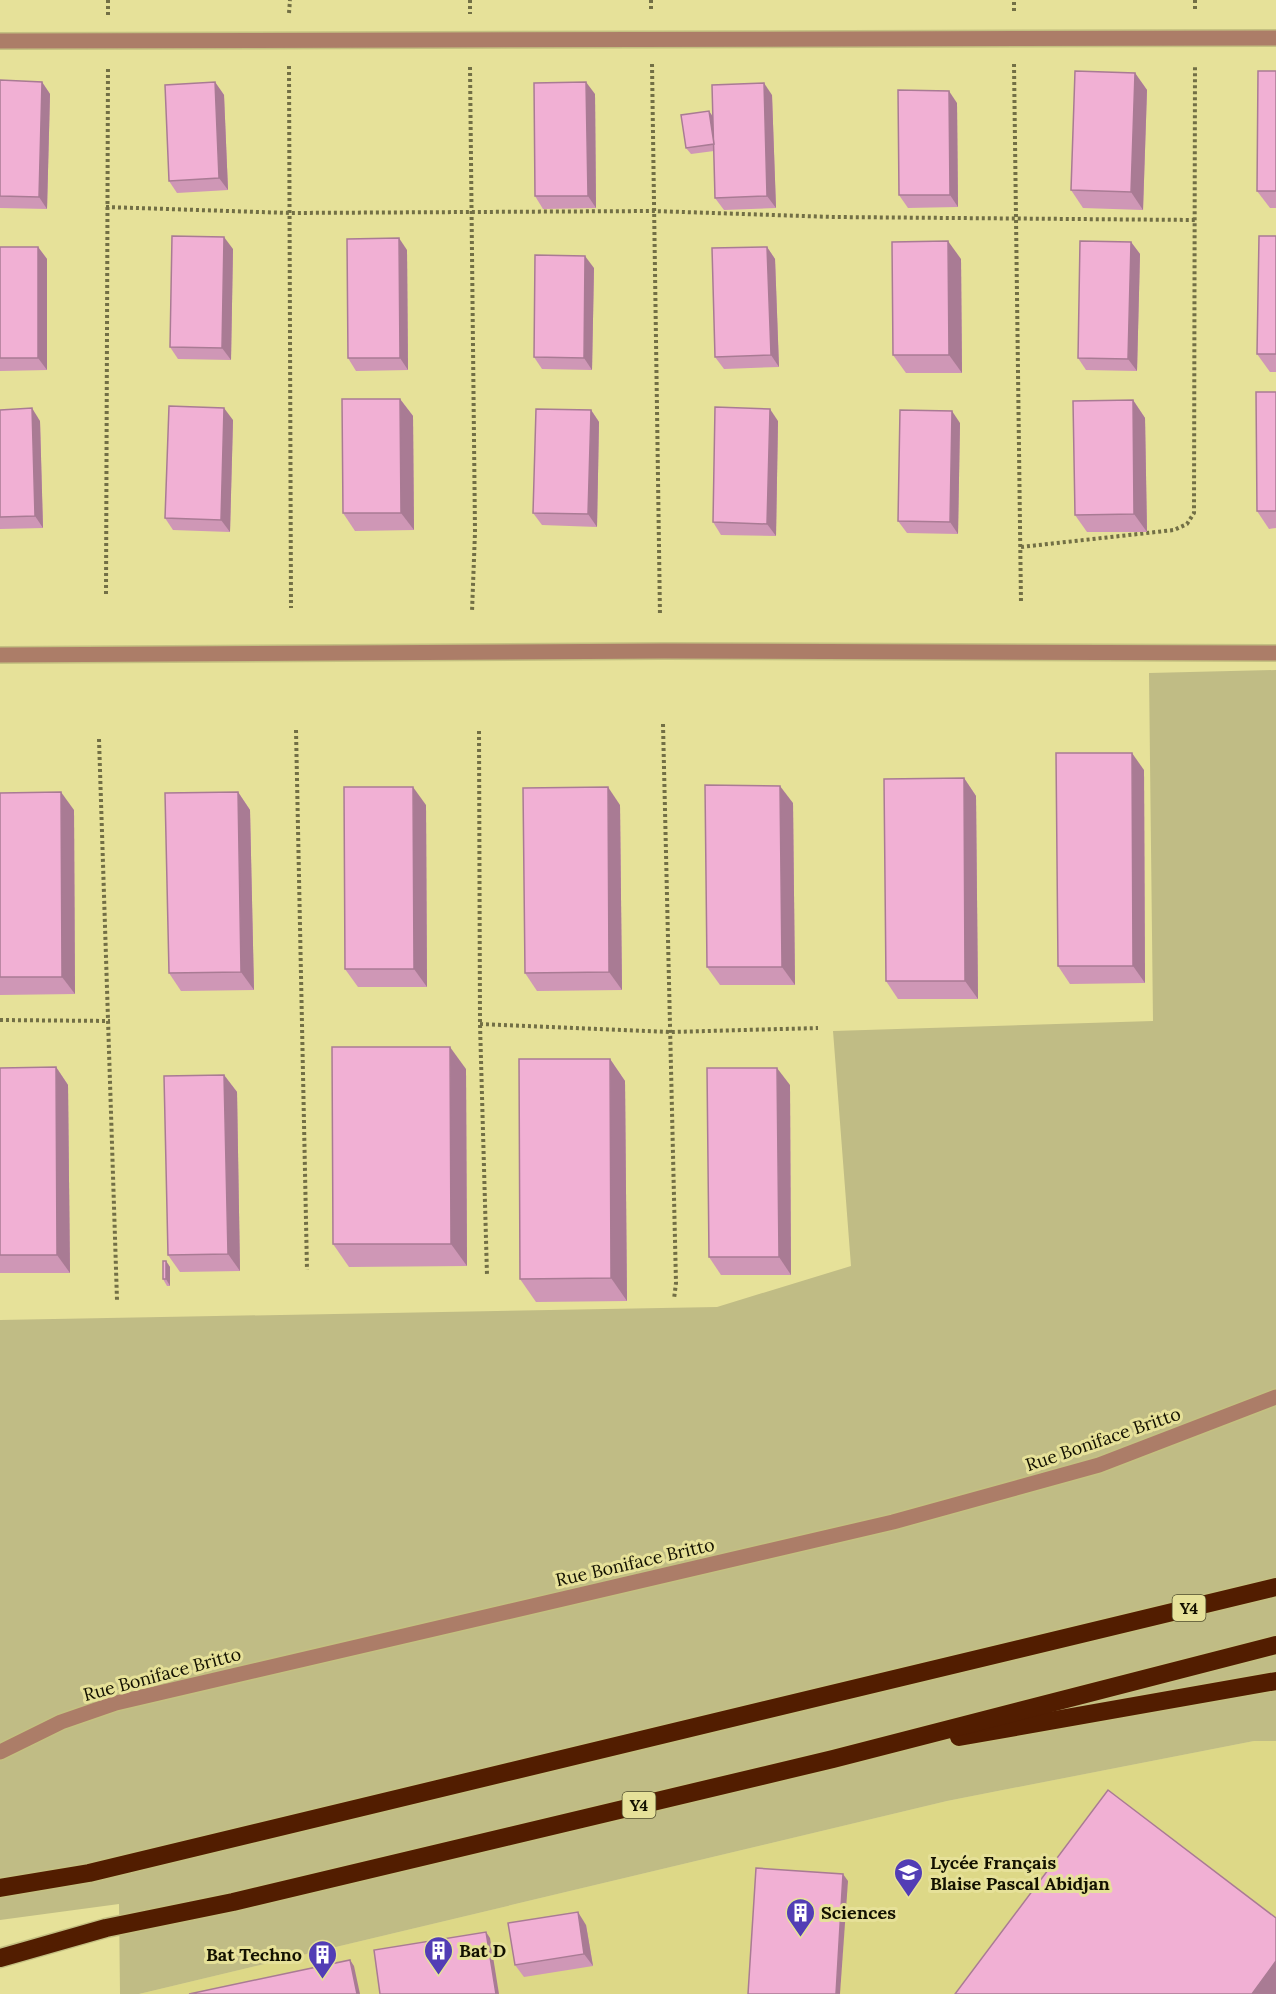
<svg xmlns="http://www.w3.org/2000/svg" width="1276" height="1994" viewBox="0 0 1276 1994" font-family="Lora,serif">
<rect width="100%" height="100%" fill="#e6e199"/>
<polygon fill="#ddd887" points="1254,1741 1276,1741 1276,1994 139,1994 947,1801"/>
<polygon fill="#c0bc85" points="1276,670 1276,1741 1254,1741 947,1801 139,1994 120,1994 119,1904 0,1920 0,1320 717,1307 851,1266 833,1031 1153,1021 1149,673"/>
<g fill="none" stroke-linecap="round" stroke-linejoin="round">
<defs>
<g id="street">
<polyline points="0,41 1276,38"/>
<polyline points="0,655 664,651 1276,653"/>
<polyline points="0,1752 61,1722 116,1703 893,1522 1099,1465 1276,1397"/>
</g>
<g id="highway">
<polyline points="959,1737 1276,1681"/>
<polyline points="0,1888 89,1873 1276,1587"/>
<polyline points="0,1958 106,1928 233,1902 833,1759 1276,1645"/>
</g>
</defs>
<use href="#street" stroke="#c4c081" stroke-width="18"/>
<use href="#highway" stroke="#c4c081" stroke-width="21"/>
<g stroke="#726f45" stroke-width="4" stroke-dasharray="3 3" stroke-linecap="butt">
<polyline points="108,0 108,15"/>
<polyline points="470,0 470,14"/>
<polyline points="651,0 651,12"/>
<polyline points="1195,0 1195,12"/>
<polyline points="1014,11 1014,0"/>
<polyline points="289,13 290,0"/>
<polyline points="652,64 660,616"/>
<polyline points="1014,64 1021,603"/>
<polyline points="289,66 291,608"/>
<polyline points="470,67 475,532 472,612"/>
<polyline points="106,207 290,213 654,211 833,217 1195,220"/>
<polyline points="1021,547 1174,530 1187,524 1194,513 1195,65"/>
<polyline points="106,594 108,67"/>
<polyline points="663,724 676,1283 674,1299"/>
<polyline points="296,730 307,1270"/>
<polyline points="479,731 480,1024 487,1275"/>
<polyline points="99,739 117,1300"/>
<polyline points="0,1020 110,1021"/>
<polyline points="480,1024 671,1032 818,1028"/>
</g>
<use href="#street" stroke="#ac7d68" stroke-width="15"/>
<use href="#highway" stroke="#521d00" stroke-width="18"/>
</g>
<g fill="#cf97b6">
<polygon points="1276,71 1276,208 1270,208 1257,191"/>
<polygon points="1135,73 1147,90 1143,210 1083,208 1071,190"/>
<polygon points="0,80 42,82 50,94 47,209 0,208"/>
<polygon points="215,82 224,95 228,190 177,193 169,181"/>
<polygon points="595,94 596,208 543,209 535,196"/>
<polygon points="772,95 776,208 724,210 715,198 714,151 691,154 686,148 709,111 713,117"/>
<polygon points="957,103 958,207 908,208 899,195"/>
<polygon points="1276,236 1276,372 1270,372 1257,354"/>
<polygon points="1131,242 1140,254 1137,371 1086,370 1078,358"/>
<polygon points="0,247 38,247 47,259 47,370 0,371"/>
<polygon points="767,247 775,259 779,367 724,369 715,357"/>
<polygon points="233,249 231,360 178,359 170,347"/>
<polygon points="407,250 408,370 356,371 348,358"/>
<polygon points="961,259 962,373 906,373 893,355"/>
<polygon points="594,268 592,370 542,369 534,357"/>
<polygon points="1276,392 1276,528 1269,529 1257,511"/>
<polygon points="400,399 413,416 414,530 355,531 343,513"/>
<polygon points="1133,400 1145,418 1147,532 1087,532 1075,515"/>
<polygon points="0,410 40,421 43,528 0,529"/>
<polygon points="591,410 599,422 597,527 542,525 533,513"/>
<polygon points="233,420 230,532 173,530 165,518"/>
<polygon points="778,421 776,536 721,535 713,522"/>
<polygon points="960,423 958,534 907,533 898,521"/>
<polygon points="1144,770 1145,983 1070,984 1058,966"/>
<polygon points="964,778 976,796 978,999 898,999 886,981"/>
<polygon points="238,792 250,810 254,990 181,991 169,973"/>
<polygon points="0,793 74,810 75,994 0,995"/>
<polygon points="793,803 795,985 720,985 707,967"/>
<polygon points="426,805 427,987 358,987 345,969"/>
<polygon points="620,805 622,990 537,991 525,973"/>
<polygon points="610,1059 625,1081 627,1301 536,1302 520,1279"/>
<polygon points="56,1067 68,1085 70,1273 0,1273 0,1068"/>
<polygon points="466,1069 467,1266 349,1267 333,1244"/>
<polygon points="224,1075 237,1092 240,1271 180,1272 168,1255"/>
<polygon points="790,1085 791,1275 721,1275 709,1257"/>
<polygon points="166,1261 170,1267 170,1286 167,1286 163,1279"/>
<polygon points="586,1925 593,1966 524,1977 515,1965"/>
</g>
<g fill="#a97b94">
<polygon points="1135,73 1147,90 1143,210 1131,192"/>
<polygon points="42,82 50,94 47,209 39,197"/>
<polygon points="215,82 224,95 228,190 219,178"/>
<polygon points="586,82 595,94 596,208 588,196"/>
<polygon points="764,83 772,95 776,208 767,196"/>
<polygon points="949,91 957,103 958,207 950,195"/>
<polygon points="709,111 713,117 714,144"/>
<polygon points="224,237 233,249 231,360 222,348"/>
<polygon points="399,238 407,250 408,370 400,358"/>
<polygon points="948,241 961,259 962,373 949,355"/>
<polygon points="1131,242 1140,254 1137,371 1128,359"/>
<polygon points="38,247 47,259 47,370 38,358"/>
<polygon points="767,247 775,259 779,367 771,355"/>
<polygon points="585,256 594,268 592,370 584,358"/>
<polygon points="400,399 413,416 414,530 401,513"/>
<polygon points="1133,400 1145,418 1147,532 1134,514"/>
<polygon points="32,408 40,421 43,528 35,516"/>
<polygon points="224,408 233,420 230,532 221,520"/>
<polygon points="770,409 778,421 776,536 767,524"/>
<polygon points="591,410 599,422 597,527 588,514"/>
<polygon points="952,411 960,423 958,534 950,522"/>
<polygon points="1132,753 1144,770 1145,983 1133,966"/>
<polygon points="964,778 976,796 978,999 965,981"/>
<polygon points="780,786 793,803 795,985 782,967"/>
<polygon points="413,787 426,805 427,987 414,969"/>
<polygon points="608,787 620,805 622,990 609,972"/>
<polygon points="61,792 74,810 75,994 62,977"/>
<polygon points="238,792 250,810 254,990 241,972"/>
<polygon points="450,1047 466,1069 467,1266 451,1244"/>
<polygon points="610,1059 625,1081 627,1301 611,1278"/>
<polygon points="56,1067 68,1085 70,1273 57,1255"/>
<polygon points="777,1068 790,1085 791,1275 779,1257"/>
<polygon points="224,1075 237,1092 240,1271 228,1254"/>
<polygon points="166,1261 170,1267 170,1286 166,1279"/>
<polygon points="843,1874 848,1881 840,1994 836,1994"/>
<polygon points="578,1912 586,1925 593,1966 584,1954"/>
<polygon points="486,1932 490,1938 499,1994 496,1994"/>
<polygon points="350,1960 354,1966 360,1994 357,1994"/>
<polygon points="1276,1961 1276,1994 1252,1994"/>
</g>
<g fill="#f1b0d4" stroke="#a97b94" stroke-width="1.5">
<polygon points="1075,71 1135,73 1131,192 1071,190"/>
<polygon points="1258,71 1276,71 1276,191 1257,191"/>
<polygon points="0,80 42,82 39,197 0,196"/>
<polygon points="215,82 219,178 169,181 165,85"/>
<polygon points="586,82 588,196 535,196 534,83"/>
<polygon points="764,83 767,196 715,198 712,85"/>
<polygon points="898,90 949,91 950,195 899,195"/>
<polygon points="709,111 714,144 686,148 681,115"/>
<polygon points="172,236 224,237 222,348 170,347"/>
<polygon points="1259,236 1276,236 1276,354 1257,354"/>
<polygon points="399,238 400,358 348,358 347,239"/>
<polygon points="948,241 949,355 893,355 892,242"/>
<polygon points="1080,241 1131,242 1128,359 1078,358"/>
<rect x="0" y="247" width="38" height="111"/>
<polygon points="767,247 771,355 715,357 712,248"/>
<polygon points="535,255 585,256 584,358 534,357"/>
<polygon points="1256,392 1276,392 1276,511 1257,511"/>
<polygon points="342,399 400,399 401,513 343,513"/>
<polygon points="1133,400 1134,514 1075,515 1073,401"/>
<polygon points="169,406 224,408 221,520 165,518"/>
<polygon points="715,407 770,409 767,524 713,522"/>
<polygon points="32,408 35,516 0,517 0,410"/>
<polygon points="536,409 591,410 588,514 533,513"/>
<polygon points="900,410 952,411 950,522 898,521"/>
<polygon points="1056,753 1132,753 1133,966 1058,966"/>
<polygon points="964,778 965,981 886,981 884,779"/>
<polygon points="705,785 780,786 782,967 707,967"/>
<polygon points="344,787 413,787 414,969 345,969"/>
<polygon points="608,787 609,972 525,973 523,788"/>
<polygon points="61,792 62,977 0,977 0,793"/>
<polygon points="238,792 241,972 169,973 165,793"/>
<polygon points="332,1047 450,1047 451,1244 333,1244"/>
<polygon points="519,1059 610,1059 611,1278 520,1279"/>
<polygon points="56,1067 57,1255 0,1255 0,1068"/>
<polygon points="707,1068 777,1068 779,1257 709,1257"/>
<polygon points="224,1075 228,1254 168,1255 164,1076"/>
<rect x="163" y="1261" width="3" height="18"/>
<polygon points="1108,1790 1276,1918 1276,1961 1252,1994 955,1994"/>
<polygon points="756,1868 843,1874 836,1994 748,1994"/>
<polygon points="578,1912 584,1954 515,1965 508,1923"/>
<polygon points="486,1932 496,1994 380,1994 374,1950"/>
<polygon points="350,1960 357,1994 189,1994"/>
</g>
<defs>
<symbol id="school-pin" viewBox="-11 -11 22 30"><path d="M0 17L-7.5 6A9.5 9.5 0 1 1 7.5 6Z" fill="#523db5" stroke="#e6e199"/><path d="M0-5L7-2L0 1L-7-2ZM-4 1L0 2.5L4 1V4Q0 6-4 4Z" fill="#fff"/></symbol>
<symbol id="building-pin" viewBox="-11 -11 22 30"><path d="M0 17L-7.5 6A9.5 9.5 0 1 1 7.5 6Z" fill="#523db5" stroke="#e6e199"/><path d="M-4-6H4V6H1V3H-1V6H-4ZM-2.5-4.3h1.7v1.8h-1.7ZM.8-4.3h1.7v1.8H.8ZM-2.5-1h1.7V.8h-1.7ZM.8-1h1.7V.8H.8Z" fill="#fff"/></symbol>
</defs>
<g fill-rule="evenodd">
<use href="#school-pin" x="892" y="1856" width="33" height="45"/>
<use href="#building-pin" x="784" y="1896" width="33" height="45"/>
<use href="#building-pin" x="422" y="1934" width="33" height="45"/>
<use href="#building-pin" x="306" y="1938" width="33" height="45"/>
</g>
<g text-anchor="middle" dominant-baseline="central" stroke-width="6" stroke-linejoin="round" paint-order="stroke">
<g fill="#e6e199" stroke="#524f2e" stroke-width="1.5">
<rect x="1172.5" y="1595" width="33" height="26" rx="4.5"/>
<rect x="622.5" y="1792" width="33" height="26" rx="4.5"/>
</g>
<g font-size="16" font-weight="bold" fill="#131100">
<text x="1189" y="1608">Y4</text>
<text x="639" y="1805">Y4</text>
</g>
<g font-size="18" fill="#131100" stroke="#e6e199">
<text transform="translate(1103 1439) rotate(-19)">Rue Boniface Britto</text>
<text transform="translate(635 1562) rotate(-13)">Rue Boniface Britto</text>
<text transform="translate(162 1674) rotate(-15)">Rue Boniface Britto</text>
</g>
<g font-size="18" font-weight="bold" fill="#131100" stroke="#e6e199" text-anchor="start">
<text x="930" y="1862">Lycée Français<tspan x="930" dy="21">Blaise Pascal Abidjan</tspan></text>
<text x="821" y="1912">Sciences</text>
<text x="459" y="1950">Bat D</text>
<text x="302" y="1954" text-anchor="end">Bat Techno</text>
</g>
</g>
</svg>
